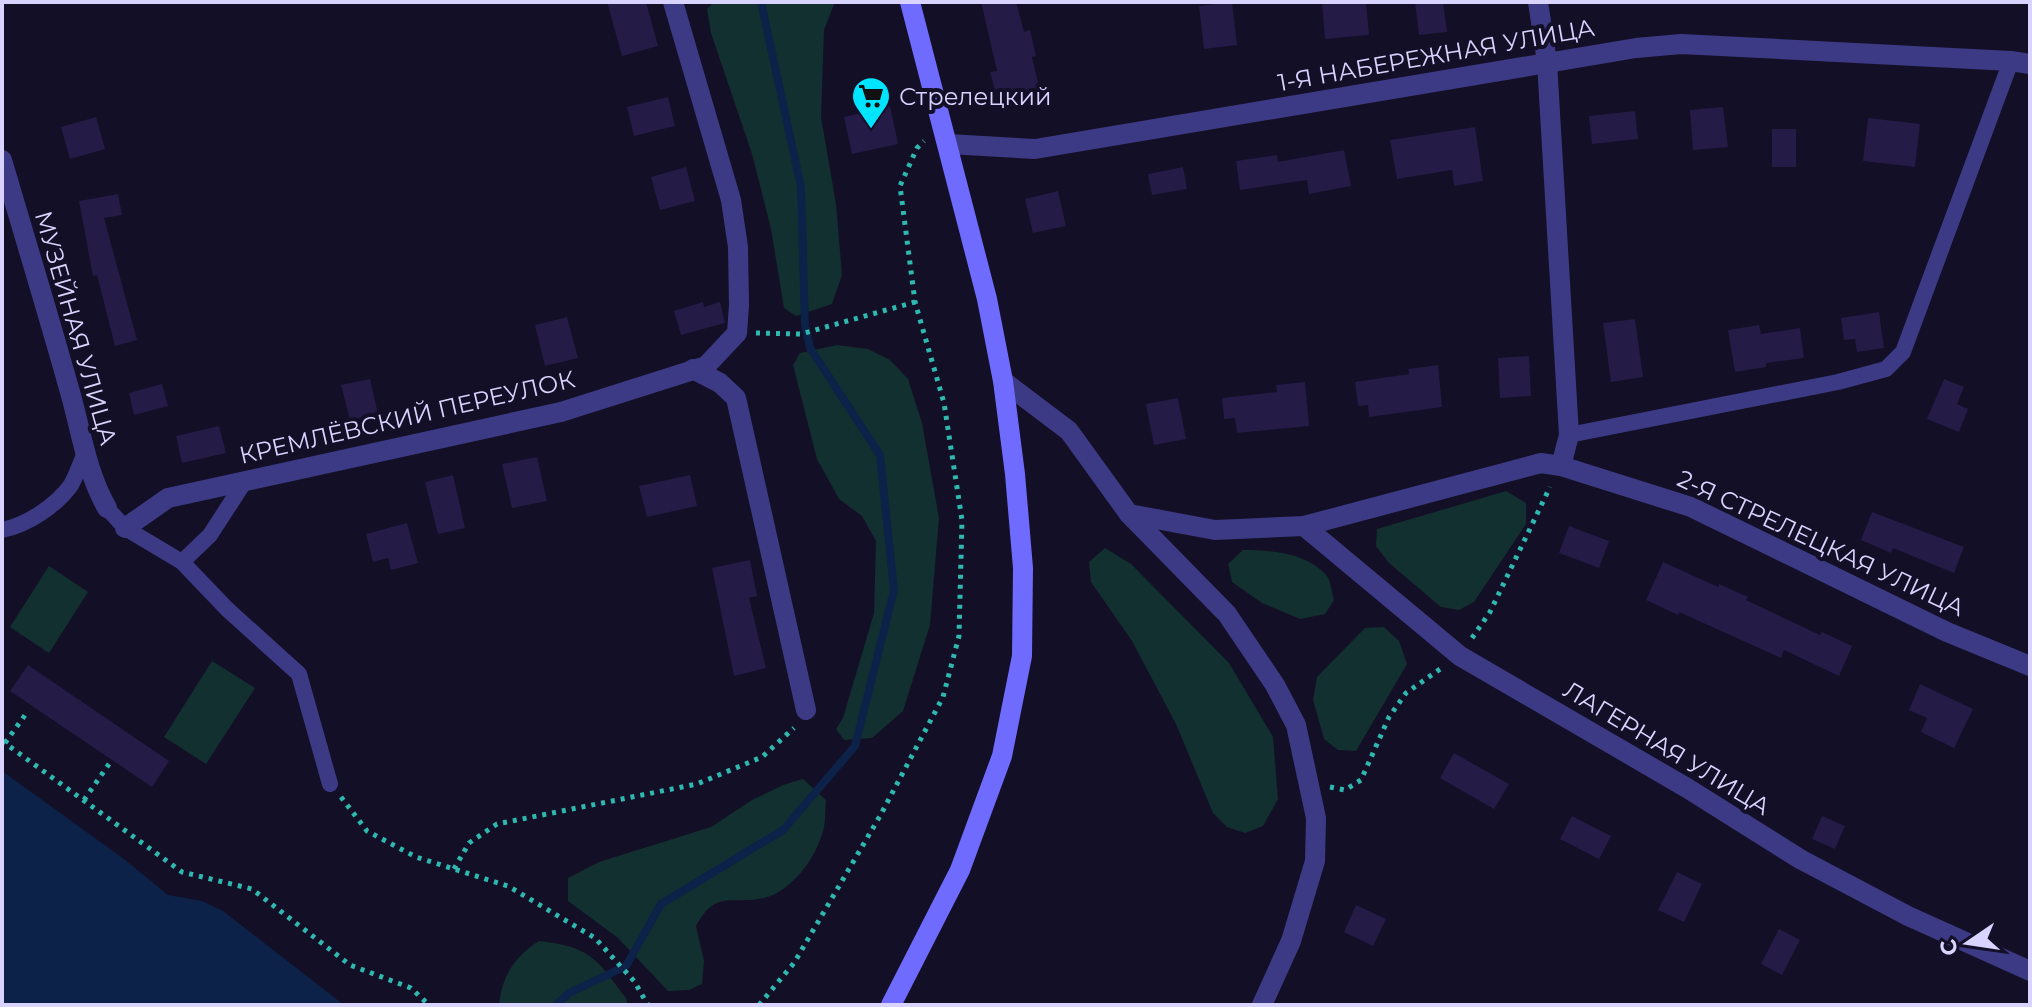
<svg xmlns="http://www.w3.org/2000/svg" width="2032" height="1007" viewBox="0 0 2032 1007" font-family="Montserrat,sans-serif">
<rect width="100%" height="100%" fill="#130f26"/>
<g fill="#12302f">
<polygon points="714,2 835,2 824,30 821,117 836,204 842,275 832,304 796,316 784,308 771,229 752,154 711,33 707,9"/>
<polygon points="837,345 868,349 890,360 908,379 922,423 939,518 930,625 903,711 872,738 844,740 836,729 843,718 874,613 876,541 862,516 839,499 817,459 793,365 800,353"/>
<polygon points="1506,491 1526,503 1526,524 1474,602 1459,610 1441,607 1389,563 1376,546 1377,529"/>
<polygon points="1105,548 1131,564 1229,663 1273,737 1278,799 1263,826 1245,833 1227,827 1213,813 1176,724 1132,641 1091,582 1089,562"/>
<path d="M 1243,550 C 1271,550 1308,553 1327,576 C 1331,582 1332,593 1334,600 L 1325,614 L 1300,619 L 1262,603 L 1232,582 L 1228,564 Z"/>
<polygon points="49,566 88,592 49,653 10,627"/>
<polygon points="1384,627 1399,641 1407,664 1356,751 1338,750 1324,739 1313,700 1317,677 1365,628"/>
<polygon points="212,661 255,688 206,764 164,737"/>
<path d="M 803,779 L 826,800 C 825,810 826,821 823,831 C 816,858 792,891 764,898 C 732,905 716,889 696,926 L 704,961 L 702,984 L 689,990 L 668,991 L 618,938 L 568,901 L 568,878 L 599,862 L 711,827 L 752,800 L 783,785 Z"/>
<path d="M 539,941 C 591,947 596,958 626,998 L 628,1005 L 499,1005 C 502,976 515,956 539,941 Z"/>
</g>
<polygon fill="#0c2248" points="2,771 124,859 168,895 202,901 223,911 344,1005 2,1005"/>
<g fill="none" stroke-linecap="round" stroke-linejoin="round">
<polyline stroke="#0c2248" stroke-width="8" points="556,1005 569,993 626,966 661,904 783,830 855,746 894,590 880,455 810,348 805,325 801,187 761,2"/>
</g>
<g fill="#241b47">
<polygon points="607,2 646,2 658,46 622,56"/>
<polygon points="981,2 1016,2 1024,32 1030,30 1036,56 1032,57 1042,100 1000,109 990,72 997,71"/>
<polygon points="1232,2 1237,45 1204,49 1199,6"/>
<polygon points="1322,2 1366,2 1369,35 1325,39"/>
<polygon points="1415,2 1443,2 1447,32 1419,35"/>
<polygon points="668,97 675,126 634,136 627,107"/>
<polygon points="890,106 898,144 852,154 844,117"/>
<polygon points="1723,107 1728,147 1693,150 1690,110"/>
<polygon points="1635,111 1638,139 1592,144 1589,116"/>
<polygon points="96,117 105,149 70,159 61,127"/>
<polygon points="1868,118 1920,124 1915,167 1863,161"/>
<polygon points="1475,127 1483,181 1454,186 1452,170 1397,179 1390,140"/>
<rect x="1772" y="129" width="24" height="38"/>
<polygon points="1344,150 1351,186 1309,194 1307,180 1240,190 1236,161 1277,155 1278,162"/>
<polygon points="686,167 695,201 660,210 651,177"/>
<polygon points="1183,167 1187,189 1152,195 1148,174"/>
<polygon points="1058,191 1066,226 1033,233 1025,199"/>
<polygon points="118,194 122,215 104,218 137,340 115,346 97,275 93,276 79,201"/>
<polygon points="703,302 704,307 720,302 725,323 681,335 674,311"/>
<polygon points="1879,312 1884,348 1857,352 1855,339 1844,340 1841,318"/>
<polygon points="567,317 578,358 545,366 535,325"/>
<polygon points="1635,319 1643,377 1611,382 1603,323"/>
<polygon points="1759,325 1761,334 1800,328 1804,358 1766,363 1766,367 1735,372 1728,330"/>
<polygon points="1529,356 1531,396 1500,398 1498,358"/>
<polygon points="1438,365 1442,407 1369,417 1368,405 1358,406 1355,382 1409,374 1408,369"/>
<polygon points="370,379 378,414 350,420 341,385"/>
<polygon points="1944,379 1964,387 1957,404 1968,409 1959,432 1927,419"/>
<polygon points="1305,382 1309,426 1237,433 1235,418 1224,419 1222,398 1277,392 1276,385"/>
<polygon points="162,384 168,406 134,415 129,393"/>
<polygon points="1178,398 1186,439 1154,445 1146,404"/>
<polygon points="219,426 226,453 182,463 176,436"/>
<polygon points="537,457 547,501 512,508 502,464"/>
<polygon points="453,475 465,528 438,534 425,482"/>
<polygon points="690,475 697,506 647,517 639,486"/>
<polygon points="1872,512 1964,547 1954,573 1893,548 1891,553 1861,540"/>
<polygon points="407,523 418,563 391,570 388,558 373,562 366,534"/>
<polygon points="1569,526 1609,541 1599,568 1559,553"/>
<polygon points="750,560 757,596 749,598 766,668 734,676 712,568"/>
<polygon points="1663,562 1718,587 1719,584 1748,597 1746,600 1820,635 1822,632 1852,646 1839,676 1784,650 1781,658 1679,612 1678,615 1646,600"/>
<polygon points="28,665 169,761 152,787 10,691"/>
<polygon points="1920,684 1973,709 1954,748 1921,732 1927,718 1909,710"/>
<polygon points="1454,753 1509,784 1494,809 1440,778"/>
<polygon points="1572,816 1611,836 1599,859 1560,839"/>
<polygon points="1822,816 1845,826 1835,849 1812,839"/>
<polygon points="1677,872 1702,884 1684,922 1658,910"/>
<polygon points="1356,905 1386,919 1373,946 1344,932"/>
<polygon points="1779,929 1800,940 1782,975 1761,964"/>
</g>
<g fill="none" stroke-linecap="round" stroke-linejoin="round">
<g stroke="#2fb8b0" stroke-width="5" stroke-dasharray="4 6" stroke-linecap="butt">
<polyline points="756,333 801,334 915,302"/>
<polyline points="1472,638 1490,612 1550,487"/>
<polyline points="2,741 182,872 252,889 350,965 411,988 429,1005"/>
<polyline points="5,743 28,711"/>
<polyline points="1330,787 1345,790 1361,780 1389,717 1406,693 1443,667"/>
<polyline points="341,797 367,831 416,857 508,886 595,938 634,981 648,1005"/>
<polyline points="84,800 109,764"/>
<polyline points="454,869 469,843 497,824 697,784 762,757 794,728"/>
<polyline points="759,1005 794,963 880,816 943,697 959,636 962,520 944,403 915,302 900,186 917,148 924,141"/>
</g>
<g stroke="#3d3a85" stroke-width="16">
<polyline points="1569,435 1838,382 1886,369 1903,352 2011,61"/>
<polyline points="107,508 125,528 182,562 227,609 299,674 330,784"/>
<path d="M 2,530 C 27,525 56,506 71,485 C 76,476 80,465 84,455"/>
<polyline points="182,562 210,535 245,481"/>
</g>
<g stroke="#3d3a85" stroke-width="20">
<polyline points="1538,2 1547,62 1569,435 1561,466"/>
<polyline points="948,144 1035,149 1636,48 1681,44 2011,61 2030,64"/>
<path d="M 2,160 C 24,235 47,310 68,385 C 81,428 85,469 107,508"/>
<polyline points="693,369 720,383 736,398 806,710"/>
<polyline points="1003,381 1069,431 1129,514 1215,530 1304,526 1541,463 1561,466 1691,507 1947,632 2030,666"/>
<polyline points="1129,514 1227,614 1275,685 1296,725 1316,818 1315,861 1291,941 1262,1005"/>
<polyline points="1304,526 1460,656 1687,788 1800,859 1908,916 2030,971"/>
<polyline points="125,528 168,498 561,412 706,366 737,333 739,305 738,247 731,200 673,2"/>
</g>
<polyline stroke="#6f6bff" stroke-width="20" points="891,1005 960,870 1002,756 1022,656 1023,568 1015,474 1003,381 987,299 910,2"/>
</g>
<defs>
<symbol id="supermarket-pin" viewBox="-11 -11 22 30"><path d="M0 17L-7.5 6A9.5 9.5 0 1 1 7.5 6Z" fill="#00e5ff" stroke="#130f26"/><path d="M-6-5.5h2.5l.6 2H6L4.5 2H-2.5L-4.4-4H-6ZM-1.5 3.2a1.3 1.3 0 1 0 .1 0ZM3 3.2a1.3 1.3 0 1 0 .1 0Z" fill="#111"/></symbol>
</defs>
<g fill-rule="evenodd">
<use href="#supermarket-pin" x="849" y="74" width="44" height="60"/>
</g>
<g text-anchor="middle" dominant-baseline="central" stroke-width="8" stroke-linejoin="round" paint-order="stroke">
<g font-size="24" fill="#d9d4ff" stroke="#130f26">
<text transform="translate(1436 55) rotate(-10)">1-Я НАБЕРЕЖНАЯ УЛИЦА</text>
<text transform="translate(76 328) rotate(74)">МУЗЕЙНАЯ УЛИЦА</text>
<text transform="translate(407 417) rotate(-13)">КРЕМЛЁВСКИЙ ПЕРЕУЛОК</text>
<text transform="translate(1821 543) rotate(25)">2-Я СТРЕЛЕЦКАЯ УЛИЦА</text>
<text transform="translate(1667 748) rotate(31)">ЛАГЕРНАЯ УЛИЦА</text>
</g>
<g font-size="24" fill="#d9d4ff" stroke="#130f26" text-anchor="start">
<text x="899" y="96">Стрелецкий</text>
</g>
</g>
<rect width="2032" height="1007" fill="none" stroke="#d9d4ff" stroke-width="8"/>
<g transform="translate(1968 943) rotate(257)" stroke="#130f26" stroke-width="6" paint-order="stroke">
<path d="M0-6L14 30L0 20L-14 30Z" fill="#d9d4ff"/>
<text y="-12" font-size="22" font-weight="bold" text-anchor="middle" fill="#d9d4ff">С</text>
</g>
</svg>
